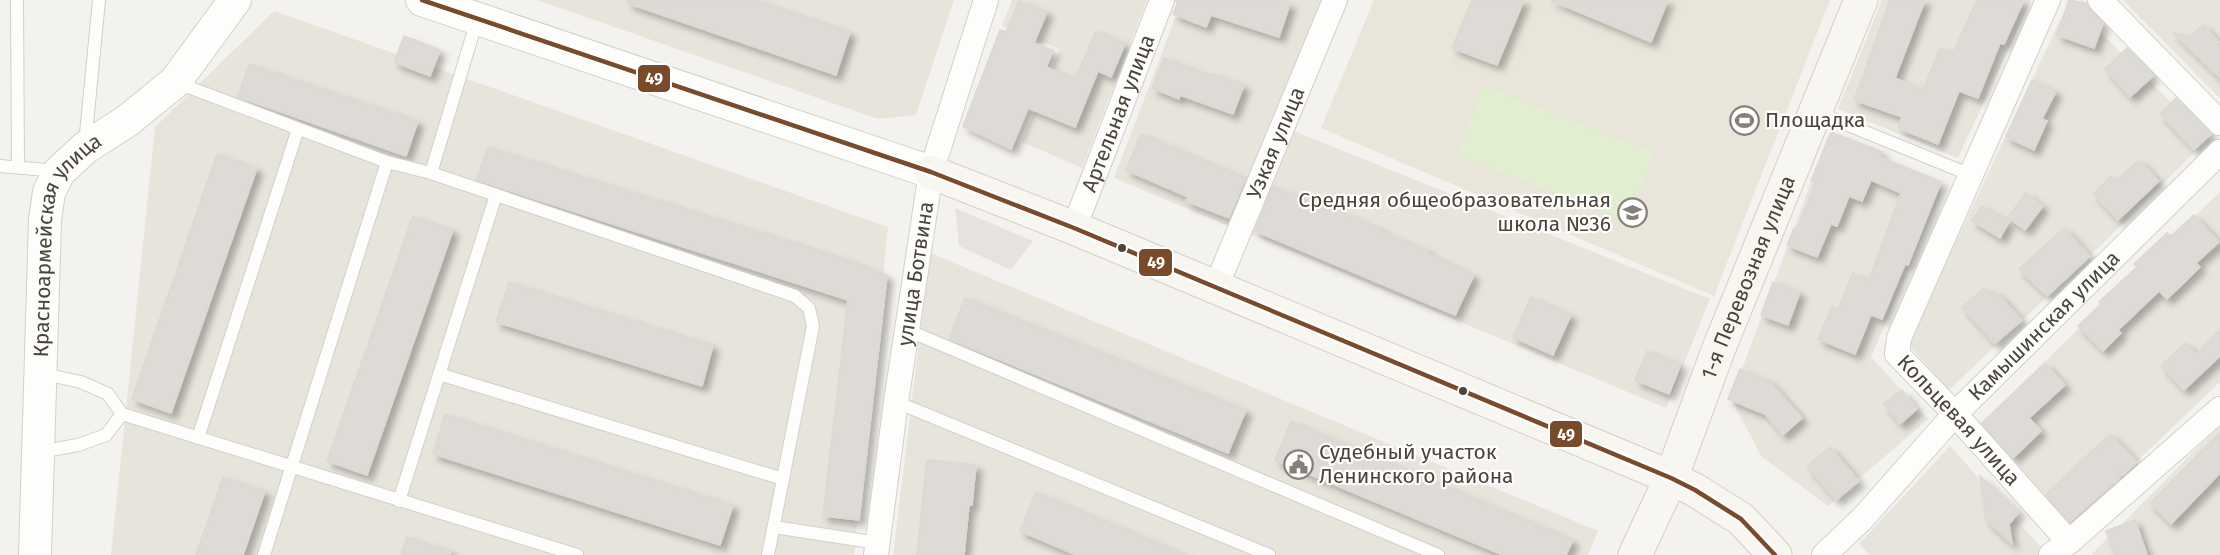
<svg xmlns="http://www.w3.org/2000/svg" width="2220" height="555" viewBox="0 0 2220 555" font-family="'Fira Sans',sans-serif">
<defs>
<filter id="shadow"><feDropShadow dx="5.5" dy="5.5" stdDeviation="3" flood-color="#0004"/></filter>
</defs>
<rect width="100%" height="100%" fill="#f4f2ee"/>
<g fill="#e7e4dc">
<polygon points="537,0 954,0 916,115 878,119"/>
<polygon points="1012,0 1147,0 1082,168 1022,142 1060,49 1002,26"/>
<polygon points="1182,0 1326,0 1233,228 1114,178"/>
<polygon points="1882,0 2031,0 1958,158 1838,109"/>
<polygon points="2123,0 2220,0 2220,98"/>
<polygon points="2069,1 2208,139 2090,256 1949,390 1908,344"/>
<polygon points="274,11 888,227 854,555 111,555 155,127"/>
<polygon points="1289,129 1710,299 1666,408 1245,232"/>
<polygon points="1827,139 1942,192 1871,357 1928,419 1828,506 1762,457 1731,399"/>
<polygon points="2220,192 2220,382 2070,525 1975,429"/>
<polygon points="930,253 1598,531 1588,555 893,555"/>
<polygon points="2220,425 2220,555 2091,555"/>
<polygon points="1950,446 2048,555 1870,555 1859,544"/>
</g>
<polygon fill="#eae5da" points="1374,0 1830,0 1714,296 1321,128"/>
<polygon fill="#e1eecf" points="1483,86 1654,153 1627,221 1457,155"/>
<polygon fill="#e6e3df" points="955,208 1033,241 1011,270 959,246"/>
<g fill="#dedbd6" stroke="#dcd9d4" stroke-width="1.5" filter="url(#shadow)">
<polygon points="628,0 757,0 850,32 836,75 627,3"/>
<polygon points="1176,0 1278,0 1290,4 1279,37 1211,15 1206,27 1173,14 1177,4"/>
<polygon points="1472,0 1524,0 1497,65 1452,48"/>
<polygon points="1550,0 1668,0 1651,42"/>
<polygon points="1890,0 1925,0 1895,78 1923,90 1940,48 1953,53 1977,0 2024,0 2004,44 2000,43 1978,98 1959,91 1938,144 1898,128 1902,117 1854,100"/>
<polygon points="2069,0 2086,3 2090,10 2103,23 2094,48 2057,35"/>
<polygon points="1019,1 1047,12 1034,43 1053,51 1046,67 1075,79 1096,31 1125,44 1111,77 1098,71 1075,127 1028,108 1011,149 963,126 1000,30 1006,32"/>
<polygon points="2203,25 2220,43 2220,78 2172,32 2189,38"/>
<polygon points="404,36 440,50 430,76 394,62"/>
<polygon points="2127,48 2153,76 2130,97 2105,69"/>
<polygon points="1164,58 1212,76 1212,74 1244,85 1233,114 1180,95 1179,99 1152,88"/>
<polygon points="249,64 418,121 406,156 238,97"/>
<polygon points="2032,80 2056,91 2042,119 2047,121 2034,150 2006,137"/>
<polygon points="2176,98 2211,134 2194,150 2160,114"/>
<polygon points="1831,132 1882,152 1880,157 1941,182 1908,265 1905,264 1882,319 1871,315 1855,354 1818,339 1832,307 1838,309 1853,273 1869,280 1901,193 1871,180 1862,201 1849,196 1837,226 1831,224 1817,257 1787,245 1794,228 1797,230 1816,182 1811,181"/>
<polygon points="1141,134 1246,178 1229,218 1186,201 1188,197 1126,170"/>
<polygon points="488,147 840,257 887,275 859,520 823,516 848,300 476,180"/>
<polygon points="217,154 257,168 171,413 132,399"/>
<polygon points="2139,160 2159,181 2118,220 2093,194 2111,176 2116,181"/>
<polygon points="1273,186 1330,210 1331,208 1381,229 1380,231 1428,250 1427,253 1474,275 1455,315 1255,231"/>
<polygon points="2026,193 2043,206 2025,230 2008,217"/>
<polygon points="1981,206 2009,222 2000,238 1972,221"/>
<polygon points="2194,215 2219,242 2196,263 2200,267 2167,299 2159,291 2118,330 2121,333 2103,351 2078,326 2101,304 2099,302 2137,267 2134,264 2167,233 2171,236"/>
<polygon points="413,216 453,230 367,475 327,461"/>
<polygon points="2064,228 2090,256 2047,296 2019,269"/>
<polygon points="509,282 713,345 702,386 496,322"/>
<polygon points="1773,282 1800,292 1788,325 1761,315"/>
<polygon points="1984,288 1991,295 1995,291 2022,320 1995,344 1962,307"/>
<polygon points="1531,297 1571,315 1553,355 1513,337"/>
<polygon points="965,298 1246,410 1228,453 949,339"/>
<polygon points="2220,330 2220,356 2184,390 2161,366 2185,343 2196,354"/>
<polygon points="1647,351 1681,364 1669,394 1635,380"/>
<polygon points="2045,363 2065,385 2029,418 2041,431 2013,458 1982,423"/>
<polygon points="1740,369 1769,381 1802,418 1783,435 1765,414 1728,399"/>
<polygon points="1902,390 1917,409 1900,424 1884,404"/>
<polygon points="445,414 733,505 720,545 433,454"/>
<polygon points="1291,421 1573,540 1566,555 1503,555 1275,460"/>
<polygon points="2220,432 2220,473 2171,524 2150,503"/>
<polygon points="2110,434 2137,462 2122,476 2118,473 2120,478 2070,522 2046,494"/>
<polygon points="1830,447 1859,481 1836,500 1807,466"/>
<polygon points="927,460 976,465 972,505 969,505 964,555 917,555"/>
<polygon points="1980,476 2019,512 2009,524 2012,544 1986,520"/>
<polygon points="223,477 265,491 243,555 196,555"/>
<polygon points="1036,492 1186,555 1076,555 1020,531"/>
<polygon points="2135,520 2147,555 2115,555 2106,531"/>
<polygon points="407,537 451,551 450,555 401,555"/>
</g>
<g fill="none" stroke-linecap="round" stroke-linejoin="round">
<defs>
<g id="service">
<polyline points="17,0 18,167"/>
<polyline points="175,82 387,162 431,173 795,296 809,308 813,326 768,555"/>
<polyline points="1816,112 1971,175"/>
<polyline points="85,144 99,0"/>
<polyline points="0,166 58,171"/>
<polyline points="431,173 477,20"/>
<polyline points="907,330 1438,555"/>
<polyline points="40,373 81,382 108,394 122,414 577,555"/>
<polyline points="439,374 783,479"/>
<polyline points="896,402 1269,555"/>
<polyline points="198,438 298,129"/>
<polyline points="40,452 78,445 106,435 122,414"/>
<polyline points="399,501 496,195"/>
<polyline points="774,527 878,543"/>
<polyline points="264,555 387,162"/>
</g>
<g id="minor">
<path id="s1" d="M 2048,0 L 1899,338 L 1897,354 L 1955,414 L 2069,542 L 2220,409"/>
<polyline points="2100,0 2220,123"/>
<path id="s2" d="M 1074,228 L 1162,0"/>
<path id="s3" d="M 1216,287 L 1335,0"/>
<path id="s4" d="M 876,555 L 896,402 L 931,172 L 986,0"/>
<path id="s5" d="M 1824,555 L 1863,518 L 1955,414 L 2220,152"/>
<polyline points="2051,555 2069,542"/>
</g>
<g id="tertiary">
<polyline points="422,0 931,172"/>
<path id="s6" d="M 35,555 L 45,220 L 49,192 L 59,172 L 85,148 L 127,121 L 175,82 L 235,0"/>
</g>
<g id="secondary">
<polyline points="931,172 1074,228 1658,472 1695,490 1741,519 1775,555"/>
<path id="s7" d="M 1635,555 L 1671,478 L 1719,348 L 1861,0"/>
</g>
</defs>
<use href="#service" stroke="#d2d0cb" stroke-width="14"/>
<use href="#minor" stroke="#d2d0cb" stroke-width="26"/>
<use href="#tertiary" stroke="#d2d0cb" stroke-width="34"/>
<use href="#secondary" stroke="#d3cfc5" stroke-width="35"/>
<use href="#service" stroke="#fdfdfc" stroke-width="12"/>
<use href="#minor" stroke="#fdfdfc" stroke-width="24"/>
<use href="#tertiary" stroke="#fdfdfc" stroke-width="32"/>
<use href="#secondary" stroke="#f7f6f1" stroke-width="33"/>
<defs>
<polyline id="bus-1" points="422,0 931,172 1074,228 1671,478 1695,490 1741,519 1775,555"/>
</defs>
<use href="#bus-1" stroke="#fff" stroke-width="9"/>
<use href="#bus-1" stroke="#7a4b2a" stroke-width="4.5"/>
</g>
<defs>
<symbol id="stadium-ring" viewBox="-11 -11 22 22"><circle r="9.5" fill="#fff" stroke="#868178" stroke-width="1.5"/><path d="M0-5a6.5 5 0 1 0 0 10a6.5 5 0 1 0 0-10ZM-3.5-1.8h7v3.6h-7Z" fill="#868178"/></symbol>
<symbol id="school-ring" viewBox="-11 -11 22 22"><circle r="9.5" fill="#fff" stroke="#868178" stroke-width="1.5"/><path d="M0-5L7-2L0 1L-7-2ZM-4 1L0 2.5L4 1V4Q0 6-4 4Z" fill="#868178"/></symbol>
<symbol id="civic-ring" viewBox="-11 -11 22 22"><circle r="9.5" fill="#fff" stroke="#868178" stroke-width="1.5"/><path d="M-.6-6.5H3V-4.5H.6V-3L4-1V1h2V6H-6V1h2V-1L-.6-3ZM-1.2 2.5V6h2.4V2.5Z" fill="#868178"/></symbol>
</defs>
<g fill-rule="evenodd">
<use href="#stadium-ring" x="1728" y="104" width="33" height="33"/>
<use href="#school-ring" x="1616" y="196" width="33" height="33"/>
<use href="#civic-ring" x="1282" y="448" width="33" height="33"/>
</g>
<g fill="#4b4439" stroke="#fff" stroke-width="2">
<circle cx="1122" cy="248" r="5"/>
<circle cx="1463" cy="391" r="5"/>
</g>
<g text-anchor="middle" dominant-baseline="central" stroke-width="4.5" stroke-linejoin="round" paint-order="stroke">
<g font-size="21" fill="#4b4439" stroke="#fff">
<text stroke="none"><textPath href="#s2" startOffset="123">Артельная улица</textPath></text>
<text stroke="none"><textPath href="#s3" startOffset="156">Узкая улица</textPath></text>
<text stroke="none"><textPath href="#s6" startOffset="318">Красноармейская улица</textPath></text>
<text stroke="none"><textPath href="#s4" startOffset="284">улица Ботвина</textPath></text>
<text stroke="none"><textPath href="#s7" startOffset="300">1-я Перевозная улица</textPath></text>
<text stroke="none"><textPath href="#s5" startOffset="318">Камышинская улица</textPath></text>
<text stroke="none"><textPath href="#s1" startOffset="476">Кольцевая улица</textPath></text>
</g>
<g font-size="21" fill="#4b4439" stroke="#fff" text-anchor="start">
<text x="1765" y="120">Площадка</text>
<text x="1611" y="200" text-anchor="end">Средняя общеобразовательная<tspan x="1611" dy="24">школа №36</tspan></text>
<text x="1319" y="452">Судебный участок<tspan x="1319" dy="24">Ленинского района</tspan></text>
</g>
</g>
<g stroke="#fff" stroke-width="2">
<rect x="637" y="64" width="34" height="29" rx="6" fill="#7a4b2a"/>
<rect x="1138" y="248" width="35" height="29" rx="6" fill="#7a4b2a"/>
<rect x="1549" y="420" width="34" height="28" rx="6" fill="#7a4b2a"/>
</g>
<g font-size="16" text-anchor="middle" font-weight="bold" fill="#fff">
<text x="654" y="84">49</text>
<text x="1156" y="268">49</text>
<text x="1566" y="440">49</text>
</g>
</svg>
